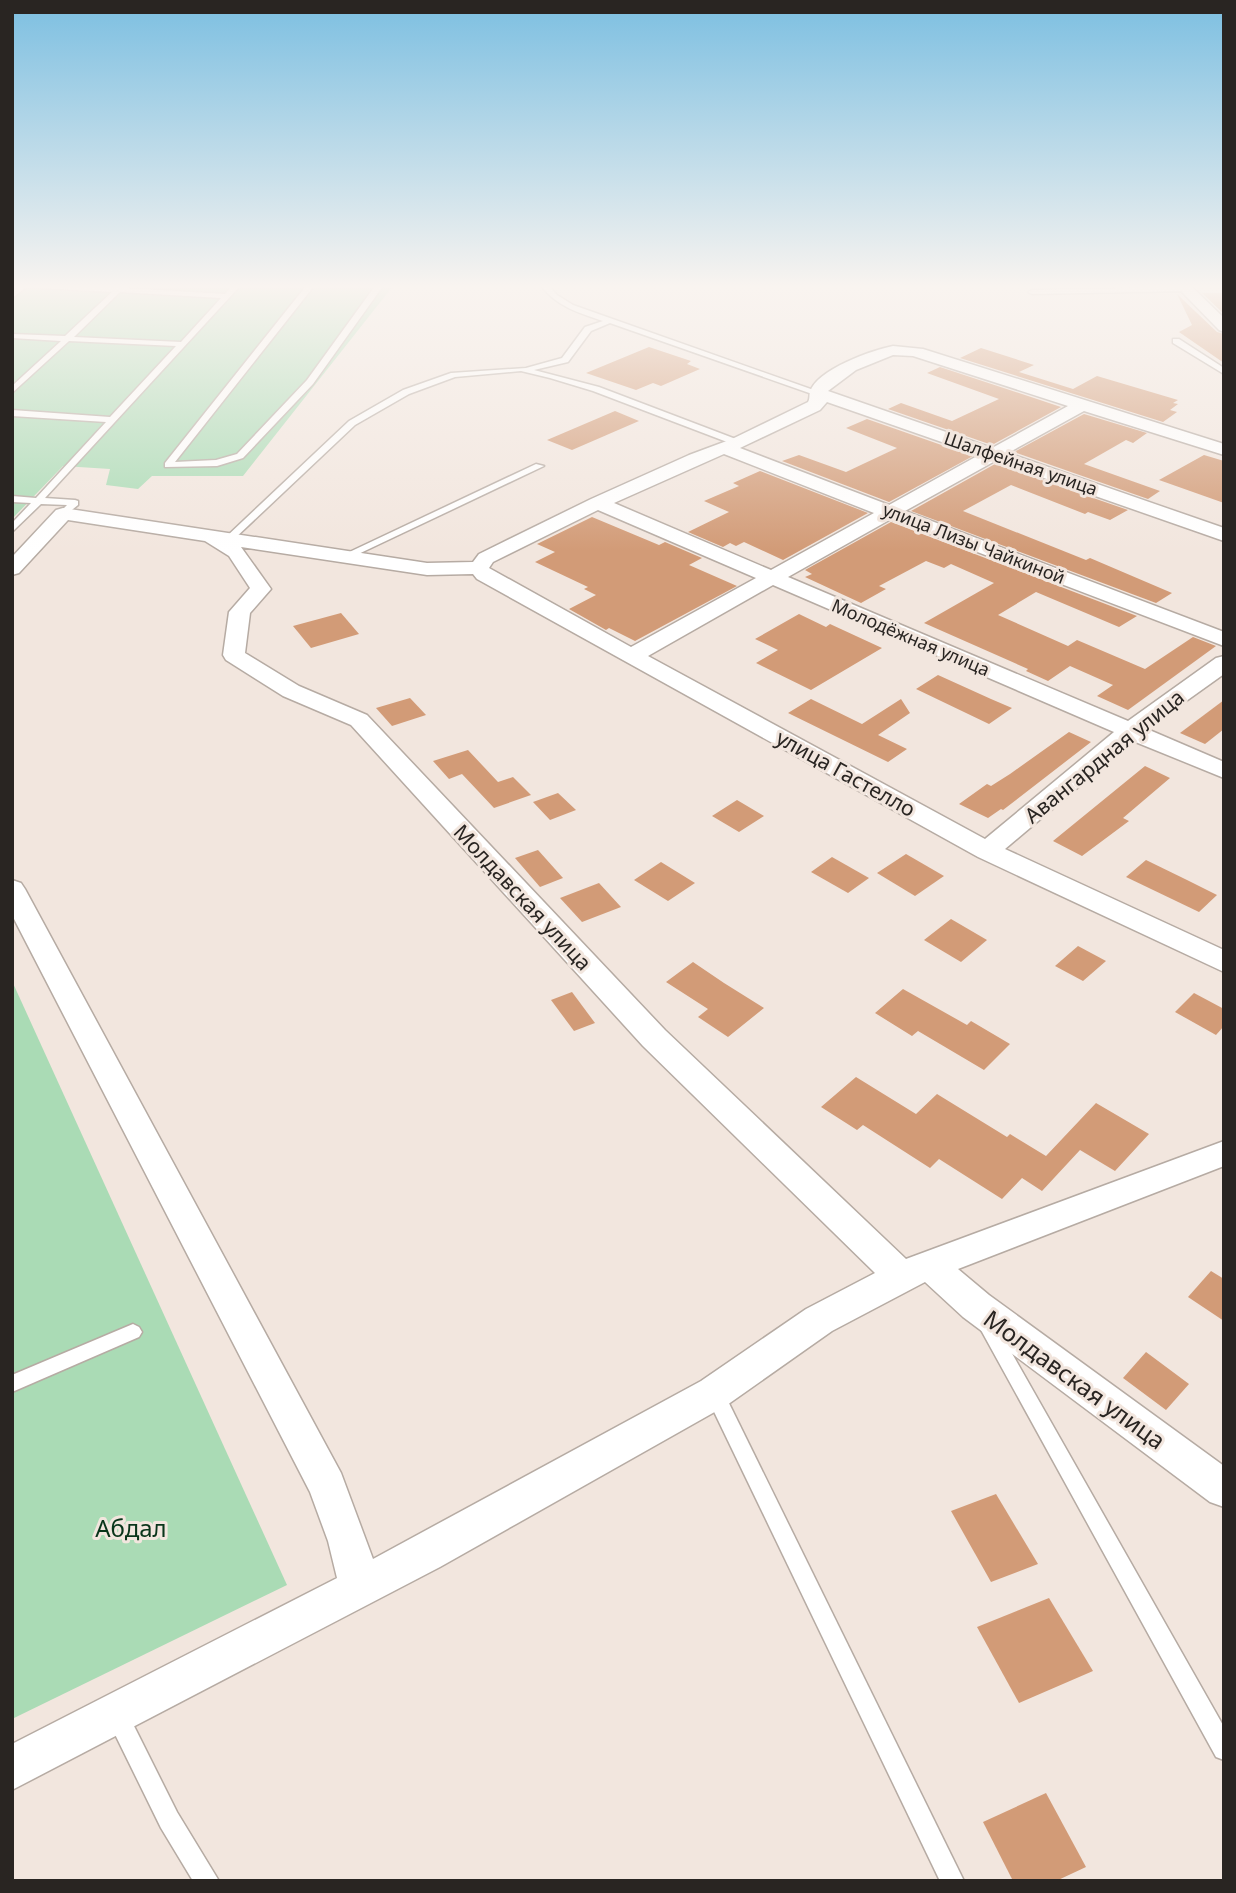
<svg xmlns="http://www.w3.org/2000/svg" width="1236" height="1893" viewBox="0 0 1236 1893" font-family="'Noto Sans',sans-serif">
<rect width="100%" height="100%" fill="#f2e6de"/>
<g fill="#aadbb5">
<polygon points="12,286 393,286 243,476 152,476 138,489 106,485 110,469 63,466 12,519"/>
<polygon points="12,981 287,1585 12,1719"/>
</g>
<g fill="#d29b77">
<polygon points="1202,293 1224,293 1224,314"/>
<polygon points="1177,294 1217,332 1224,334 1224,363 1179,332 1192,325"/>
<polygon points="649,347 691,361 687,364 700,369 661,386 653,383 636,390 586,373"/>
<polygon points="981,348 1034,365 1019,372 1073,389 1097,376 1178,400 1173,403 1178,404 1170,410 1177,412 1163,422 960,358"/>
<polygon points="940,367 1061,407 992,445 888,409 901,403 952,421 999,399 927,373"/>
<polygon points="615,411 639,421 572,450 547,440"/>
<polygon points="1084,414 1147,433 1133,443 1126,440 1084,464 1160,491 1148,499 1014,452"/>
<polygon points="867,419 973,456 889,502 782,461 799,455 846,472 897,448 846,428"/>
<polygon points="1204,455 1224,461 1224,503 1159,480"/>
<polygon points="995,464 1128,510 1110,520 1088,512 1085,514 1011,485 963,511 1086,560 1090,558 1172,593 1156,603 911,511"/>
<polygon points="760,471 868,513 783,560 744,542 736,546 730,543 723,547 688,532 729,512 704,501 739,486 733,483"/>
<polygon points="592,517 659,545 665,542 702,558 689,565 737,586 635,641 609,628 606,630 569,609 596,595 584,589 588,587 535,562 555,552 537,544"/>
<polygon points="891,522 1137,616 1119,627 1036,592 998,615 1068,646 1077,640 1145,669 1193,637 1216,646 1128,710 1097,696 1113,685 1070,666 1048,681 1026,671 1028,669 924,623 994,583 951,564 944,568 926,561 879,586 886,589 861,603 805,577 812,574 805,570"/>
<polygon points="341,613 359,634 311,648 293,626"/>
<polygon points="799,614 826,627 830,624 882,648 811,690 756,663 778,650 755,639"/>
<polygon points="938,675 991,699 1012,708 989,724 916,689"/>
<polygon points="410,698 426,715 392,726 376,708"/>
<polygon points="811,699 862,724 901,699 910,713 878,735 907,749 888,762 788,713"/>
<polygon points="1224,700 1224,729 1205,744 1180,733"/>
<polygon points="1069,732 1091,742 1003,810 1001,809 988,818 959,804 987,784 991,786 1010,774"/>
<polygon points="468,750 498,782 513,777 531,795 494,808 462,774 449,779 433,761"/>
<polygon points="1145,766 1170,778 1123,818 1129,821 1082,856 1053,841"/>
<polygon points="558,793 576,810 550,820 533,802"/>
<polygon points="737,800 764,816 739,832 712,816"/>
<polygon points="538,850 563,878 540,887 515,858"/>
<polygon points="906,854 944,876 915,896 877,873"/>
<polygon points="832,857 869,878 848,893 811,872"/>
<polygon points="1146,860 1187,880 1217,895 1199,912 1126,877"/>
<polygon points="661,862 695,883 668,901 634,880"/>
<polygon points="599,883 621,907 582,922 560,898"/>
<polygon points="951,919 987,940 961,962 924,940"/>
<polygon points="1078,946 1106,961 1083,981 1055,966"/>
<polygon points="693,962 724,983 764,1008 728,1037 698,1017 708,1009 666,982"/>
<polygon points="903,989 967,1025 971,1021 1010,1044 984,1070 918,1031 912,1036 875,1013"/>
<polygon points="572,992 595,1023 574,1031 551,1000"/>
<polygon points="1194,993 1224,1009 1224,1026 1216,1035 1175,1012"/>
<polygon points="856,1077 916,1114 937,1094 1007,1137 1010,1134 1046,1156 1096,1103 1149,1134 1115,1171 1080,1150 1042,1191 1022,1178 1002,1199 939,1159 930,1168 863,1125 857,1130 821,1107"/>
<polygon points="1211,1271 1224,1279 1224,1321 1188,1297"/>
<polygon points="1146,1352 1189,1384 1166,1410 1123,1378"/>
<polygon points="996,1494 1038,1564 991,1582 951,1511"/>
<polygon points="1049,1598 1093,1671 1019,1703 977,1627"/>
<polygon points="1046,1793 1086,1867 1056,1881 1013,1881 983,1822"/>
</g>
<g fill="none" stroke-linecap="round" stroke-linejoin="round">
<defs>
<g id="service">
<polygon points="20,286 28,286 12,298 12,292"/>
<path d="M 38,286 L 117,288 L 126,286 L 125,288 L 225,294 L 232,286 L 240,286 L 45,498 L 75,500 L 78,501 L 78,505 L 63,517 L 58,514 L 67,505 L 41,504 L 12,532 L 12,523 L 31,503 L 12,502 L 12,496 L 36,498 L 106,422 L 12,416 L 12,410 L 110,417 L 176,346 L 69,341 L 12,393 L 12,386 L 61,341 L 12,338 L 12,334 L 65,336 L 112,292 L 42,288 ZM 120,292 L 221,298 L 181,342 L 74,337 Z"/>
<polygon points="306,286 314,286 175,462 216,460 237,454 307,380 375,286 383,286 313,384 243,458 217,466 165,467 165,463"/>
<path d="M 541,286 L 549,286 L 557,295 L 573,305 L 822,393 L 815,395 L 610,323 L 591,331 L 568,362 L 534,370 L 599,387 L 741,441 L 741,445 L 735,445 L 593,391 L 550,378 L 521,371 L 455,377 L 409,394 L 355,425 L 232,541 L 226,541 L 226,537 L 349,421 L 403,390 L 451,373 L 526,368 L 562,358 L 585,327 L 603,321 C 579,313 558,307 541,286 Z"/>
<polygon points="1186,287 1189,291 1032,294 1028,292 1032,290"/>
<polygon points="1173,339 1179,339 1224,368 1224,374 1173,343"/>
<polygon points="536,464 544,466 350,558 341,556"/>
<polygon points="987,1317 993,1320 1224,1727 1224,1760 1216,1757 981,1330 978,1325 981,1320"/>
<polygon points="133,1324 139,1327 142,1332 139,1337 12,1392 12,1375"/>
<polygon points="714,1385 721,1387 964,1881 940,1881 705,1393 707,1387"/>
<polygon points="117,1705 125,1708 177,1812 219,1881 193,1881 161,1828 106,1716 109,1708"/>
</g>
<g id="minor">
<polygon points="1176,286 1191,286 1224,318 1224,332 1219,330"/>
<path d="M 893,346 L 923,349 L 1224,444 L 1224,455 L 1084,411 L 1008,453 L 1224,528 L 1224,541 L 995,461 L 905,511 L 1224,632 L 1224,646 L 891,519 L 788,577 L 1128,721 L 1216,658 L 1224,656 L 1224,674 L 1147,729 L 1224,762 L 1224,778 L 1133,741 L 1005,849 L 1224,950 L 1224,972 L 978,857 L 477,579 L 473,574 L 427,575 L 241,547 L 271,589 L 250,613 L 245,653 L 299,686 L 367,715 L 665,1030 L 906,1259 L 1224,1141 L 1224,1166 L 958,1269 L 989,1295 L 1224,1466 L 1224,1507 L 1210,1502 L 963,1317 L 925,1282 L 832,1331 L 727,1405 L 440,1567 L 12,1790 L 12,1744 L 337,1578 L 328,1541 L 310,1492 L 12,915 L 12,880 L 21,883 L 25,889 L 341,1473 L 373,1559 L 701,1381 L 806,1309 L 875,1273 L 643,1046 L 351,725 L 283,696 L 226,660 L 223,655 L 229,612 L 250,588 L 229,556 L 205,541 L 68,520 L 19,573 L 12,575 L 12,557 L 56,510 L 63,508 L 427,563 L 473,562 L 479,554 L 591,499 L 689,455 L 732,439 L 808,402 C 810,399 809,396 810,392 C 817,369 873,350 893,346 ZM 893,355 L 913,356 L 1068,406 L 992,448 L 828,391 L 856,370 ZM 827,402 L 979,455 L 889,505 L 740,448 L 820,410 ZM 724,454 L 874,513 L 771,570 L 614,503 ZM 598,510 L 756,578 L 631,647 L 489,568 L 493,562 ZM 773,585 L 1114,732 L 985,839 L 648,656 Z"/>
</g>
</defs>
<use href="#service" stroke="#b6aba3" stroke-width="3"/>
<use href="#minor" stroke="#b6aba3" stroke-width="3"/>
<use href="#service" fill="#fff" fill-rule="evenodd"/>
<use href="#minor" fill="#fff" fill-rule="evenodd"/>
</g>
<linearGradient id="sky" x2="0" y2="1"><stop stop-color="#7cbfe1"/><stop offset="0.52" stop-color="#f9f4f0"/><stop offset="1" stop-color="#f9f4f0" stop-opacity="0"/></linearGradient>
<rect width="1236" height="551" fill="url(#sky)"/>
<g text-anchor="middle" dominant-baseline="central" stroke-width="6" stroke-linejoin="round" paint-order="stroke">
<g font-size="18" fill="#292522" stroke="#f2e6de">
<text transform="translate(1021 463) rotate(19)">Шалфейная улица</text>
<text transform="translate(974 543) rotate(21)">улица Лизы Чайкиной</text>
<text transform="translate(911 637) rotate(23)">Молодёжная улица</text>
</g>
<g font-size="21" fill="#292522" stroke="#f2e6de">
<text transform="translate(1104 756) rotate(-39)">Авангардная улица</text>
<text transform="translate(846 773) rotate(29)">улица Гастелло</text>
<text transform="translate(523 897) rotate(47)">Молдавская улица</text>
</g>
<g font-size="24" fill="#292522" stroke="#f2e6de">
<text transform="translate(1075 1379) rotate(36)">Молдавская улица</text>
</g>
<g font-size="24" fill="#09351a" stroke="#f2e6de">
<text x="131" y="1527">Абдал</text>
</g>
</g>
<rect width="1236" height="1893" fill="none" stroke="#292522" stroke-width="28"/>
</svg>
